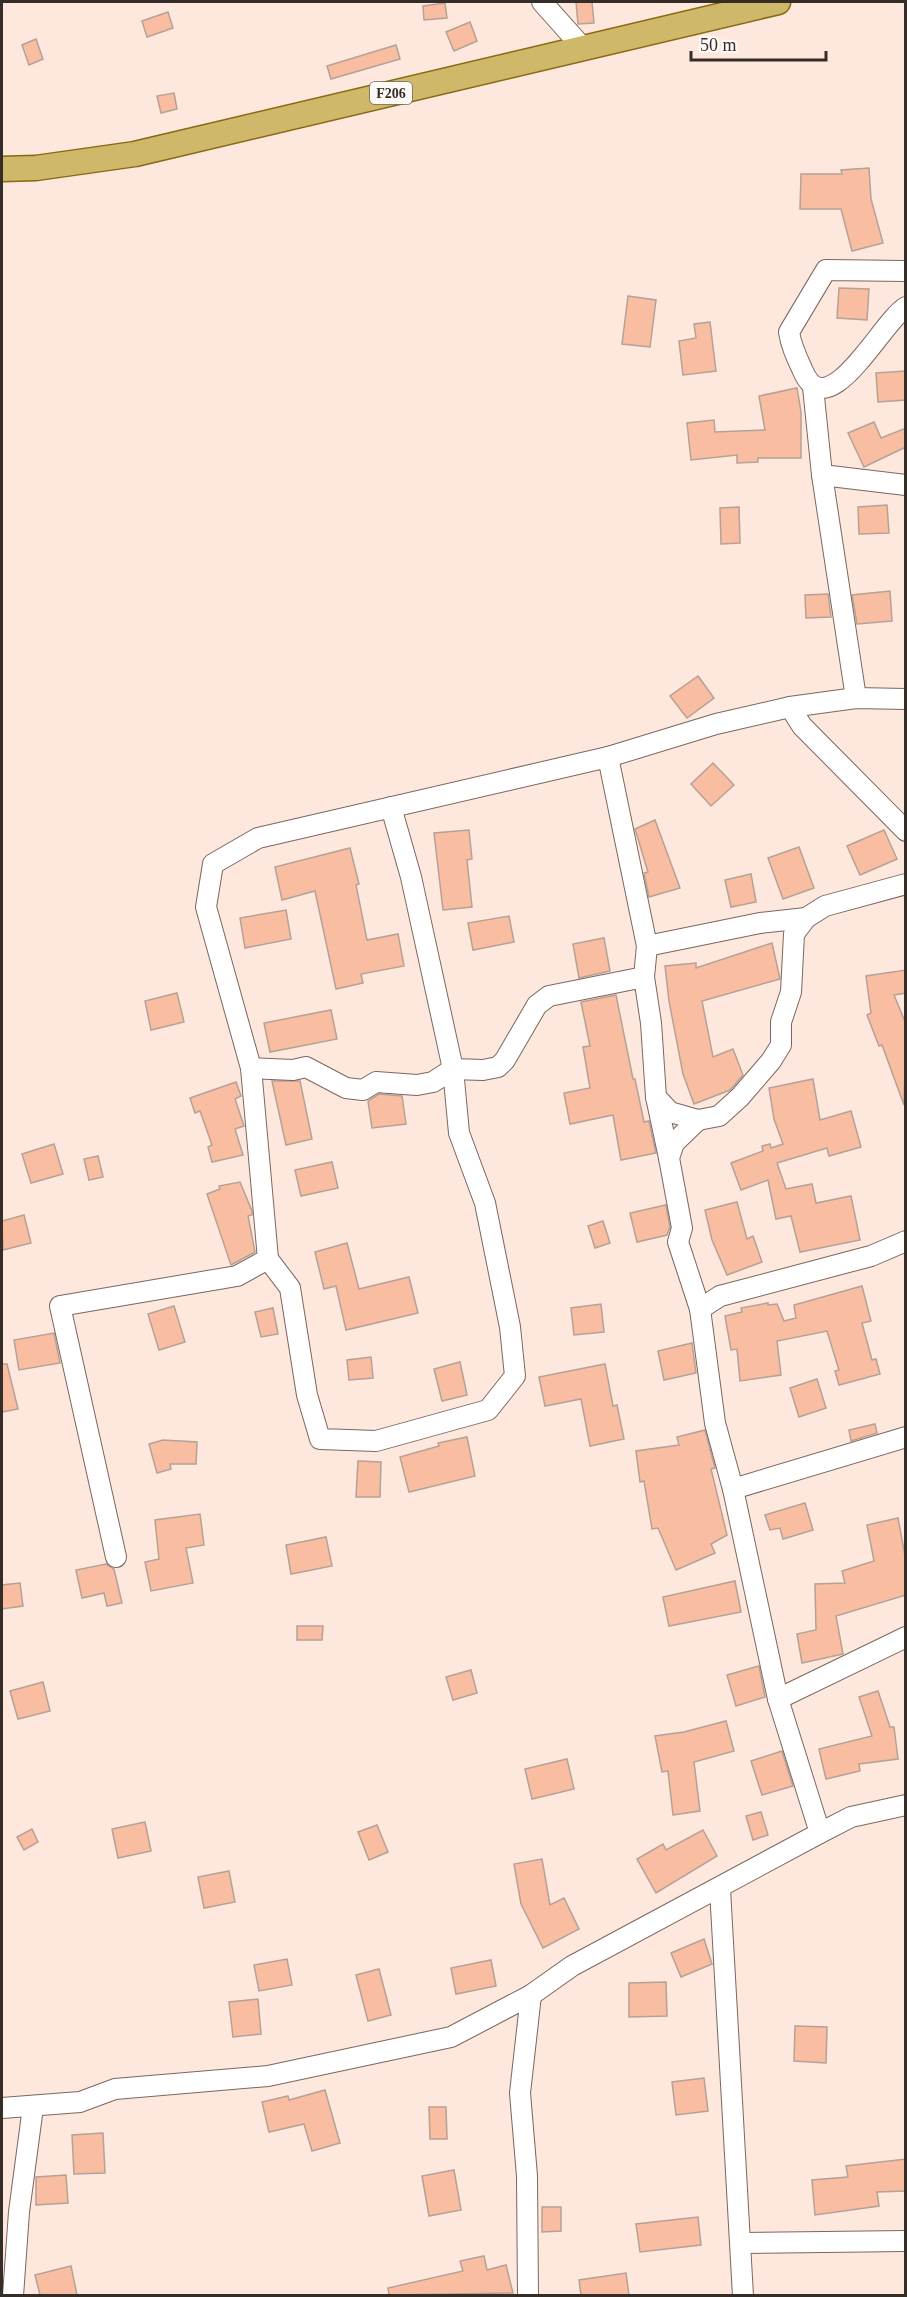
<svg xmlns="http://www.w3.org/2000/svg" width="907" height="2297" viewBox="0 0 907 2297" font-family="Georgia,serif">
<rect width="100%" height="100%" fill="#fee7dc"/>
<g fill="#f9bea1" stroke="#b6a197" stroke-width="1.5">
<polygon points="576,2 592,2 594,23 578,24"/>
<polygon points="445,3 447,18 424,20 423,6"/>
<polygon points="168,12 173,28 147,37 142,21"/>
<polygon points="470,22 477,41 454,51 446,32"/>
<polygon points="36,39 43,59 29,65 22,45"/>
<polygon points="396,45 400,59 331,79 327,66"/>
<polygon points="174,93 177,109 161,113 157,96"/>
<polygon points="869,168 871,199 883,243 852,251 841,209 800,209 801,174 842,174 841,170"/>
<polygon points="839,288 869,289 867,320 837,318"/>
<polygon points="628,296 656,300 650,347 622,344"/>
<polygon points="710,322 716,371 683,375 679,341 696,338 694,324"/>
<polygon points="906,371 906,400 878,402 876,373"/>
<polygon points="797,388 801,412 801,458 758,458 758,462 737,463 737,455 691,460 687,423 714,420 715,432 765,430 759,396"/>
<polygon points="874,422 881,438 906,428 906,447 864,467 848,433"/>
<polygon points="887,505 889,533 859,534 858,507"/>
<polygon points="739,507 740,543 721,544 720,508"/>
<polygon points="890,591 892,621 857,624 852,595"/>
<polygon points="828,594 831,617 806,618 805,595"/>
<polygon points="698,676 714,698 687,718 670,696"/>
<polygon points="713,763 734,785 711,806 691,784"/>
<polygon points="655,820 680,888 649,897 644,873 648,872 635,829"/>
<polygon points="469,830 472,859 467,860 472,907 443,910 434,833"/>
<polygon points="884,830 897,859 860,875 847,846"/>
<polygon points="799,847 814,888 783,899 768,858"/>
<polygon points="350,848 359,884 356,885 367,940 398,934 404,966 361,974 363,983 336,989 315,891 282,900 275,867"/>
<polygon points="751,874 756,902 731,907 725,880"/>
<polygon points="286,910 291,939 245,948 240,918"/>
<polygon points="509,916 514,942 473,950 468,923"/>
<polygon points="604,938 610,971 579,978 573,944"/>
<polygon points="772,943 780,979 702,1001 713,1057 733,1049 743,1075 730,1090 694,1104 683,1074 669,1001 665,966 696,963 696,968"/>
<polygon points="906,970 906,993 894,995 906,1024 904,1105 882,1045 879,1046 867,1015 871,1013 866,976"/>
<polygon points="177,993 184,1022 151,1030 145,1001"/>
<polygon points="616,995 633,1079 635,1079 644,1122 649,1121 656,1153 621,1160 613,1115 570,1124 564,1093 590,1088 583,1047 590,1046 581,1002"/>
<polygon points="331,1010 337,1039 270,1052 264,1023"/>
<polygon points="813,1079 820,1120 851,1111 861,1147 829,1156 827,1148 777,1163 786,1189 812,1184 816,1203 851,1196 860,1240 800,1252 791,1216 776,1219 768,1180 741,1190 731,1163 763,1151 762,1146 770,1144 771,1148 783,1144 774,1119 769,1088"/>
<polygon points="272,1081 300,1081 312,1139 286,1145"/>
<polygon points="236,1082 241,1096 235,1099 244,1126 235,1129 243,1155 212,1162 208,1147 212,1145 200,1111 195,1113 190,1098"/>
<polygon points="379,1094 402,1096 406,1124 372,1128 368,1101"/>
<polygon points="54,1144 63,1174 31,1183 22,1154"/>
<polygon points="98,1156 103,1177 89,1180 84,1159"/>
<polygon points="332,1162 338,1188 301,1196 295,1170"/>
<polygon points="240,1182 252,1211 252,1215 248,1216 255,1252 231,1265 207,1194 220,1189 219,1186"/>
<polygon points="737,1202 747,1239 753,1236 762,1262 727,1275 712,1240 705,1210"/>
<polygon points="666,1205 670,1227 667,1235 637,1242 630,1213"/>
<polygon points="24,1215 31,1243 3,1250 2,1221"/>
<polygon points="603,1221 610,1243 595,1248 588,1226"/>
<polygon points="347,1243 359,1289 409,1277 418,1313 346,1330 336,1286 324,1289 315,1252"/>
<polygon points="862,1286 871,1321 862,1323 872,1360 876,1359 880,1374 839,1385 835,1371 839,1370 827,1331 777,1341 781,1375 740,1381 737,1349 731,1350 725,1316 742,1312 741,1308 768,1303 768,1305 777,1304 784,1321 796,1318 794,1305"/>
<polygon points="601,1304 604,1332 574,1335 571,1308"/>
<polygon points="174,1306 185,1342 159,1350 148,1314"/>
<polygon points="273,1308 278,1334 261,1337 255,1312"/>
<polygon points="54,1333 60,1363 19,1370 14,1340"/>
<polygon points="692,1343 696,1373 664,1380 658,1351"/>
<polygon points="371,1357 373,1378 349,1380 347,1360"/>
<polygon points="460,1362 467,1395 442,1401 434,1369"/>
<polygon points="2,1364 7,1364 18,1409 2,1412"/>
<polygon points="605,1364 613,1406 617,1405 624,1439 590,1446 581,1399 545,1406 539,1377"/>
<polygon points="817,1379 826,1408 799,1417 790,1388"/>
<polygon points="875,1424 877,1433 851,1441 849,1430"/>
<polygon points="705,1430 715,1468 711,1469 727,1535 711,1544 715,1553 676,1570 658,1528 652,1529 644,1481 640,1482 636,1451 679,1445 677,1437"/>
<polygon points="467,1437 475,1476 409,1492 400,1457 439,1446 438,1443"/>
<polygon points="163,1440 197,1442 196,1464 170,1464 171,1469 157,1473 149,1444"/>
<polygon points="358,1461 381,1462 380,1497 356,1497"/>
<polygon points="805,1503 813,1530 783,1539 780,1528 770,1530 765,1515"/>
<polygon points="200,1514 204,1545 186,1548 193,1583 151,1591 145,1562 159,1559 155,1520"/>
<polygon points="898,1518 906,1561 906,1595 836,1616 843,1654 802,1663 797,1634 816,1630 815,1584 845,1583 842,1571 874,1561 867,1525"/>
<polygon points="326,1537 332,1566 291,1574 286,1545"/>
<polygon points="106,1564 114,1569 122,1603 107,1606 104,1593 82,1598 76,1570"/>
<polygon points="735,1581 741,1612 669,1626 663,1597"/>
<polygon points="20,1583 23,1606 2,1609 2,1585"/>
<polygon points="297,1626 323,1626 322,1640 297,1640"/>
<polygon points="759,1666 765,1697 736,1706 727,1675"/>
<polygon points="471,1670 477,1693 453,1700 446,1677"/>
<polygon points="43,1682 50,1711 18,1719 10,1691"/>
<polygon points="878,1691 890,1727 894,1727 898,1759 859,1764 860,1771 826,1779 819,1749 872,1736 859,1697"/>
<polygon points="726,1721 734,1751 694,1762 700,1811 673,1815 668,1771 662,1772 655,1736 684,1732"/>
<polygon points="782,1751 793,1786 762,1795 751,1761"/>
<polygon points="567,1759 574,1789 532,1799 525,1769"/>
<polygon points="761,1812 768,1835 753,1840 746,1816"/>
<polygon points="145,1822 151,1851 118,1858 112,1829"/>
<polygon points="377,1825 388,1852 369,1860 358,1832"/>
<polygon points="32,1829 38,1842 24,1850 17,1837"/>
<polygon points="703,1830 717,1856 656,1893 637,1859 663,1844 666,1850"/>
<polygon points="542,1859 550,1905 564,1898 579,1929 543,1948 521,1904 514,1864"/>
<polygon points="229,1871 235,1902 204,1908 198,1877"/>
<polygon points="704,1939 712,1964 681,1977 671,1953"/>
<polygon points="287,1959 292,1985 259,1991 254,1965"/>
<polygon points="491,1960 496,1986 456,1994 451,1968"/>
<polygon points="379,1969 391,2015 368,2021 356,1975"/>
<polygon points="666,1982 667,2016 629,2017 629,1983"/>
<polygon points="258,1999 261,2034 233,2037 229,2002"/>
<polygon points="795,2026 827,2027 826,2063 794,2061"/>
<polygon points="704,2078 708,2111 676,2115 672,2082"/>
<polygon points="325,2090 340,2143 312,2151 304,2124 269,2132 262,2102 288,2096 289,2100"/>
<polygon points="429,2107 446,2107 447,2139 430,2139"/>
<polygon points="103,2133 105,2173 74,2174 72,2135"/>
<polygon points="906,2159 906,2191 877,2192 879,2206 815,2215 812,2180 848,2177 846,2166"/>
<polygon points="454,2170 461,2210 429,2216 422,2176"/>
<polygon points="66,2175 68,2203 36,2205 36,2177"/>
<polygon points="542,2207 561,2207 561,2231 542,2232"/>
<polygon points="698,2217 701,2245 640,2252 636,2224"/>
<polygon points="484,2256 487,2270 506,2265 513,2293 389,2295 388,2288 463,2271 460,2261"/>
<polygon points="71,2266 77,2295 40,2295 35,2275"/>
<polygon points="626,2273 629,2295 581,2295 579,2280"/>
</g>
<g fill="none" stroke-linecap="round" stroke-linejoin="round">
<defs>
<g id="minor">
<polyline points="542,2 583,48"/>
<path d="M 906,271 L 826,270 L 789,332 C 791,346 797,358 803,371 C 828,429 882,321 906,307"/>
<polyline points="813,387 822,475 856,698"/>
<polyline points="822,475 906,485"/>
<polyline points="790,707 802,726 906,831"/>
<polyline points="608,757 647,946 644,977"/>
<polyline points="647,946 760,923 806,918"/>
<polyline points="251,1068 293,1070 306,1067 346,1088 363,1090 376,1082 417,1085 433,1082 453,1069 483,1070 498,1067 505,1060 537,1005 549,996 644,977 651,1023 656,1097 670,1112 698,1120 719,1116 740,1097 771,1061 781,1045 781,1022 791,992 794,934 806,918 825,906 906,884"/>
<polyline points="656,1097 669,1158"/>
<polyline points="698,1120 674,1143 669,1158 682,1228 678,1242 700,1309 715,1423 733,1489 778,1699 820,1833"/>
<polyline points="268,1259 290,1288 307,1395 320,1439 376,1441 488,1410 515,1376 510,1327 485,1203 459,1133 453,1069 411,877 391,807"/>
<polyline points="700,1309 720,1296 871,1256 906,1241"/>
<polyline points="733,1489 906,1437"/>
<polyline points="116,1557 60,1306 237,1276 268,1259 251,1068 206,907 213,864 258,838 608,757 716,724 790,707 856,698 906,699"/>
<polyline points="778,1699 906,1637"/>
<polyline points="720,1889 743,2296"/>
<polyline points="2,2108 80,2102 115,2089 268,2076 451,2037 531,1995 572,1966 820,1833 851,1817 906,1805"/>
<polyline points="742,2243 906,2241"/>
<polyline points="13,2296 19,2212 33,2107"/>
<polyline points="528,2296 527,2176 520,2093 531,1995"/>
</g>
<polyline id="major" points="2,169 36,168 135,154 778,2"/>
</defs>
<use href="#minor" stroke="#7b675e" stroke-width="22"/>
<use href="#major" stroke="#866912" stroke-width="27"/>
<use href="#minor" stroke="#fff" stroke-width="20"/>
<use href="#major" stroke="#d0b86a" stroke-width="24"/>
</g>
<g text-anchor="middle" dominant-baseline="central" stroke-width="4.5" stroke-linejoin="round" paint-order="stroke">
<rect fill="#fdf9f6" stroke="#716a66" stroke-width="1.5" x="370" y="82" width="42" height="22" rx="4.5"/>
<g font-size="14" font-weight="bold" fill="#352d28">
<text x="391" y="93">F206</text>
</g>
</g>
<rect width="907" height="2297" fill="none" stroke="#352d28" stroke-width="6"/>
<path d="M691 51v9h135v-9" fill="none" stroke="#352d28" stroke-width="3"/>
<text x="700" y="51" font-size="18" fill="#352d28" stroke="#fdf9f6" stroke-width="4.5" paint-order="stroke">50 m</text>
</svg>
